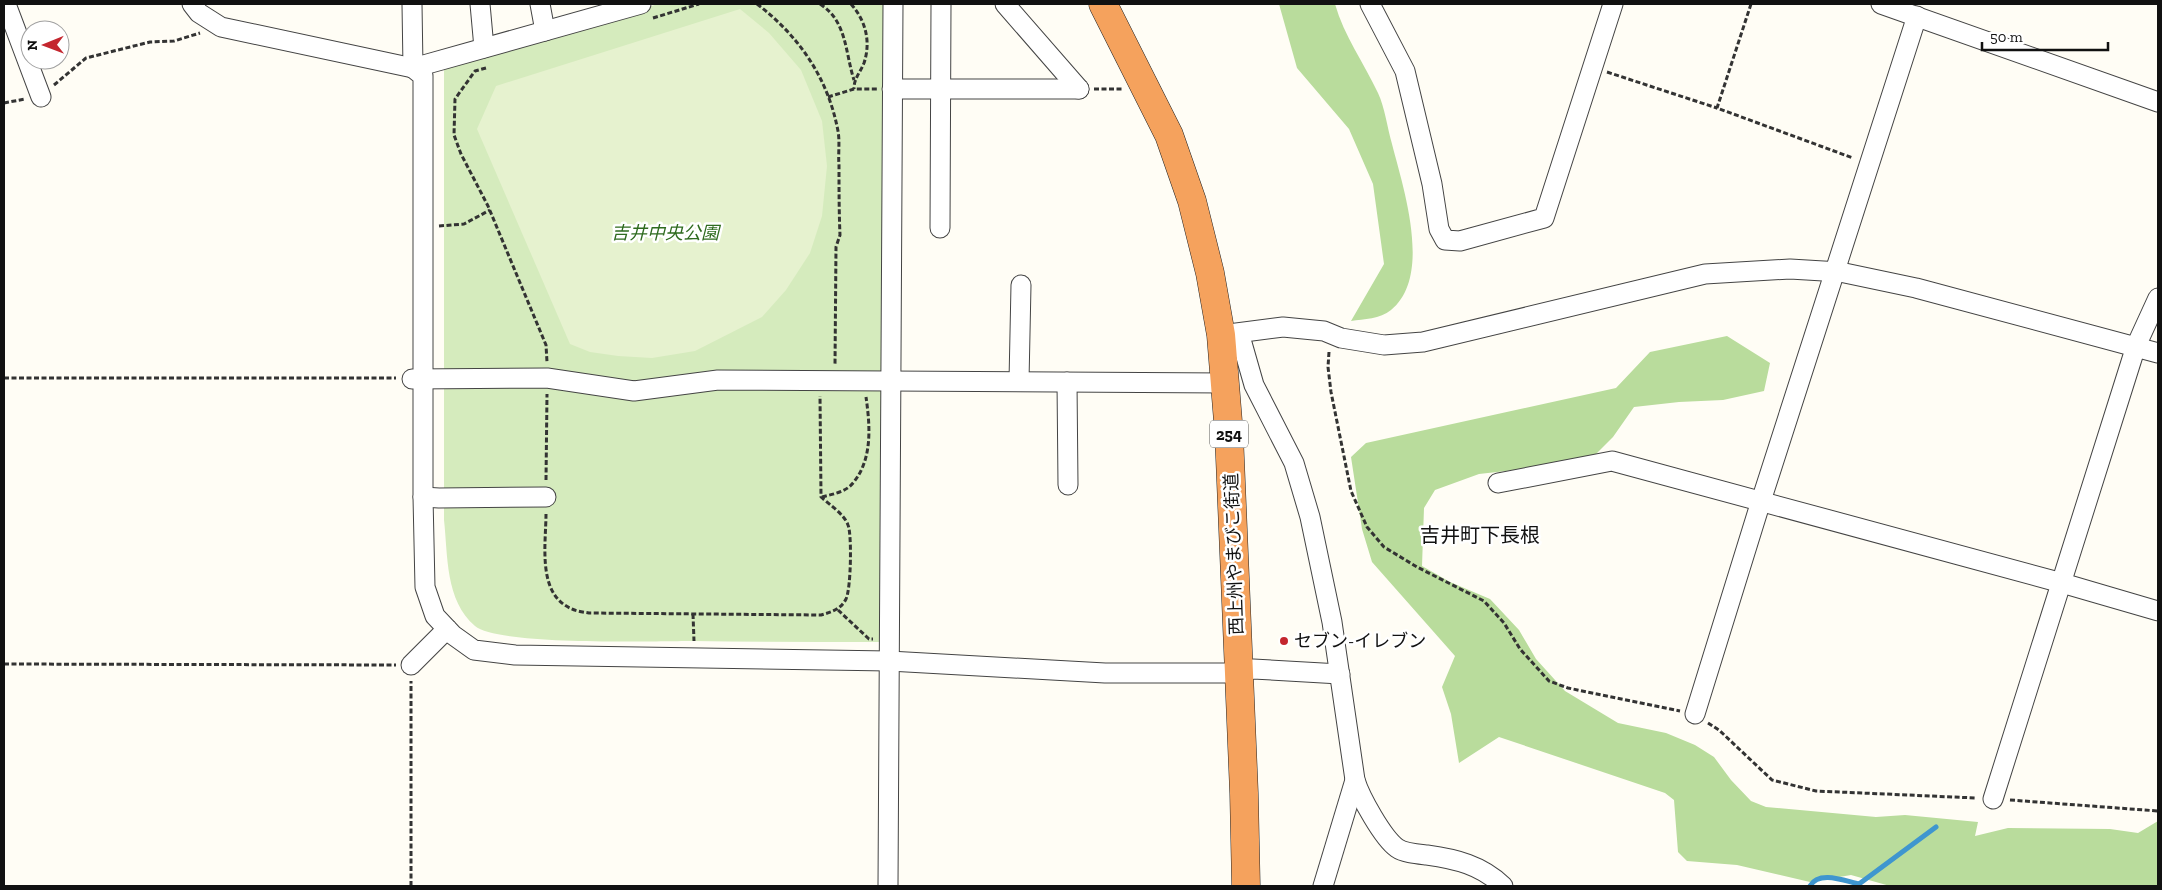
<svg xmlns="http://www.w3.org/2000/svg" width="2162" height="890" viewBox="0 0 2162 890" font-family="'Zilla Slab','Noto Sans JP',serif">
<rect width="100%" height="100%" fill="#fffdf5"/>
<path fill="#d5ebbd" d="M 658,4 L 888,4 L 883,642 C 820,642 757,642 693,641 C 655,641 499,646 475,626 C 445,600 448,556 444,520 L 444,67 Z"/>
<g fill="#b9dc9c">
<path d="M 1279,4 L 1335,4 C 1344,36 1364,63 1378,93 C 1385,108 1387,127 1392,144 C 1403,187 1433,276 1391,310 C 1380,319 1364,319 1351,321 L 1384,264 L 1373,184 L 1349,129 L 1297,68 Z"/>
<polygon points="1727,336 1770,363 1764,391 1723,400 1679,402 1634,407 1613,437 1594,456 1568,464 1479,474 1435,490 1424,508 1422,566 1450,582 1490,599 1519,630 1536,659 1565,691 1618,723 1666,733 1695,745 1714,757 1731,780 1751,801 1766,807 1876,817 1905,815 1978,822 1975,836 2008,828 2110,829 2138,833 2158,821 2158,886 1890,886 1851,875 1810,882 1737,865 1687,861 1678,852 1674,800 1665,793 1499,737 1459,763 1451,714 1442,687 1455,656 1372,562 1362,529 1351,457 1366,443 1616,388 1650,352"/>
</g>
<polygon fill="#e6f2cf" points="740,9 769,33 801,70 822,121 827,166 822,216 810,253 786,290 762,317 695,351 652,358 618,356 590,352 570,344 477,129 496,86"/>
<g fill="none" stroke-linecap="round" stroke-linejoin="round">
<path stroke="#3f96cf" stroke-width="5" d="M 1810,886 C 1819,870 1845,881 1859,884 L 1936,827"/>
<defs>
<g id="minor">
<polyline points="6,4 41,97"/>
<polyline points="192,4 199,13 221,27 413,68 641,4"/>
<polyline points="412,4 413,68 423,76 423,497 425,587 435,616 453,635 474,650 515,655 889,661 1105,673 1239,673 1253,669 1340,674"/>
<polyline points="480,4 484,48"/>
<polyline points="540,4 545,31"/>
<polyline points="1005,4 1079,89"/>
<polyline points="1370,4 1405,71 1432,184 1439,229 1445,240 1460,241 1544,218 1613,4"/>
<polyline points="1881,4 2158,102"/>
<polyline points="892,89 1079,89"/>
<polyline points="940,228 941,4"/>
<polyline points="1221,335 1283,327 1324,331 1341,338 1384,345 1423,342 1705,274 1790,269 1840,272 1916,288 2158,353"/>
<path d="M 1242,343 L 1254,385 L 1294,463 L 1310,517 L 1332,622 L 1355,780 C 1360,797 1383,838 1397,848 C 1404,853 1418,854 1427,855 C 1456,859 1481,865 1503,886"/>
<polyline points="412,379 547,378 634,391 718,380 1225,383"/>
<polyline points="1019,381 1021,285"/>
<polyline points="1067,382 1068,485"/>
<polyline points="1498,483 1612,461 2062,583 2158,611"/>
<polyline points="423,497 439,498 546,497"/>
<polyline points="411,665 447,629"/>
<polyline points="1695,714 1761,501 1917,16"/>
<polyline points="1993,799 2136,346 2158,298"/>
<polyline points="888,886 893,4"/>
<polyline points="1323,886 1355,780"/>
</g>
<polyline id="highway" points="1103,4 1169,135 1192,201 1210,273 1221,335 1229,434 1244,793 1246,886"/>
</defs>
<use href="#minor" stroke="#444" stroke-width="21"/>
<use href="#highway" stroke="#222" stroke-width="29"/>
<g stroke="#333" stroke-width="3" stroke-dasharray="5 2.5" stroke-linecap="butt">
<path d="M 757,4 C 799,36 828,78 838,131 C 840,142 838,154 839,165 C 839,189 839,212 840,235 L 836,247 L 835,365"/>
<path d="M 820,4 C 847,21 845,52 854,80"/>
<path d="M 851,4 C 866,21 871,42 864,63 C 860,73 854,78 854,89"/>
<polyline points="1751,4 1717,108 1853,158"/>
<polyline points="653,18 699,4"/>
<polyline points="486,68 475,71 455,99 454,135 461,154 488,206 546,345 547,362"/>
<polyline points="1607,72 1717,108"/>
<polyline points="54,85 86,58 150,42 174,41 200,33"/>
<polyline points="1094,89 1123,89"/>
<polyline points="828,97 854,89 877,89"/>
<polyline points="4,103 25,99"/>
<polyline points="439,226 464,224 490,210"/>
<polyline points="1329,352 1328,367 1331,392 1351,491 1367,527 1384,547 1417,567 1484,601 1504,623 1520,649 1549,681 1568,688 1680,711"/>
<polyline points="4,378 396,378"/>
<polyline points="546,480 547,394"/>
<path d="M 822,497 C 833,494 846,492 853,483 C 873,459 870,425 866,397"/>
<path d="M 546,514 C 546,543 537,593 570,608 C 575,611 583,612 589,613 L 821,615 C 832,612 841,609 846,599 C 851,589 852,534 848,525 C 844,514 830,505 821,497 L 820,396"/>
<polyline points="838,610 869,639 873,639"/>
<polyline points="693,614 694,641"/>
<polyline points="4,664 396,665"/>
<polyline points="1708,723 1719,730 1772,780 1816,791 1976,798"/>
<polyline points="2010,800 2158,811"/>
<polyline points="411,886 411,681"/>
</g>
<use href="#minor" stroke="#fff" stroke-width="19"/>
<use href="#highway" stroke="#f5a25d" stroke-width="28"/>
</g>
<circle fill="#c4262e" stroke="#fff" stroke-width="2" cx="1284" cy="641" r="5"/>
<g text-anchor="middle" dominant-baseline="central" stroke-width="5" stroke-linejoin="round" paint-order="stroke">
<rect fill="#fff" stroke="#585858" stroke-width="1" x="1210" y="420.5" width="38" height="27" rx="4"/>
<g font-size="16" font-weight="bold" fill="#111">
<text x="1229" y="434">254</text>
</g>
<g font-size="18" font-style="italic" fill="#2f6b1f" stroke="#fff">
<text x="665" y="233">吉井中央公園</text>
</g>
<g font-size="18" fill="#111" stroke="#fff">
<text transform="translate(1234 554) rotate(-92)">西上州やまびこ街道</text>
</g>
<g font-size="18" fill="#111" stroke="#fff" text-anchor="start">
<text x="1294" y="641">セブン-イレブン</text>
</g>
<g font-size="20" fill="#111" stroke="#fff">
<text x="1480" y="535">吉井町下長根</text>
</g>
</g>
<rect width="2162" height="890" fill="none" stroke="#111111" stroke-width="10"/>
<g transform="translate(45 45) rotate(269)"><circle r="24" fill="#ffffff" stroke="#a0a0a0"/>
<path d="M0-4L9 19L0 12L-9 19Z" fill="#c4262e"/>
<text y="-8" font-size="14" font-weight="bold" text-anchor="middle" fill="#111111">N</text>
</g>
<path d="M1982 42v8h126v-8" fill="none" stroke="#111111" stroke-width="2.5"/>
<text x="1990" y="42" font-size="15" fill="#111111" stroke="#ffffff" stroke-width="4" paint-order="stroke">50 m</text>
</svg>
